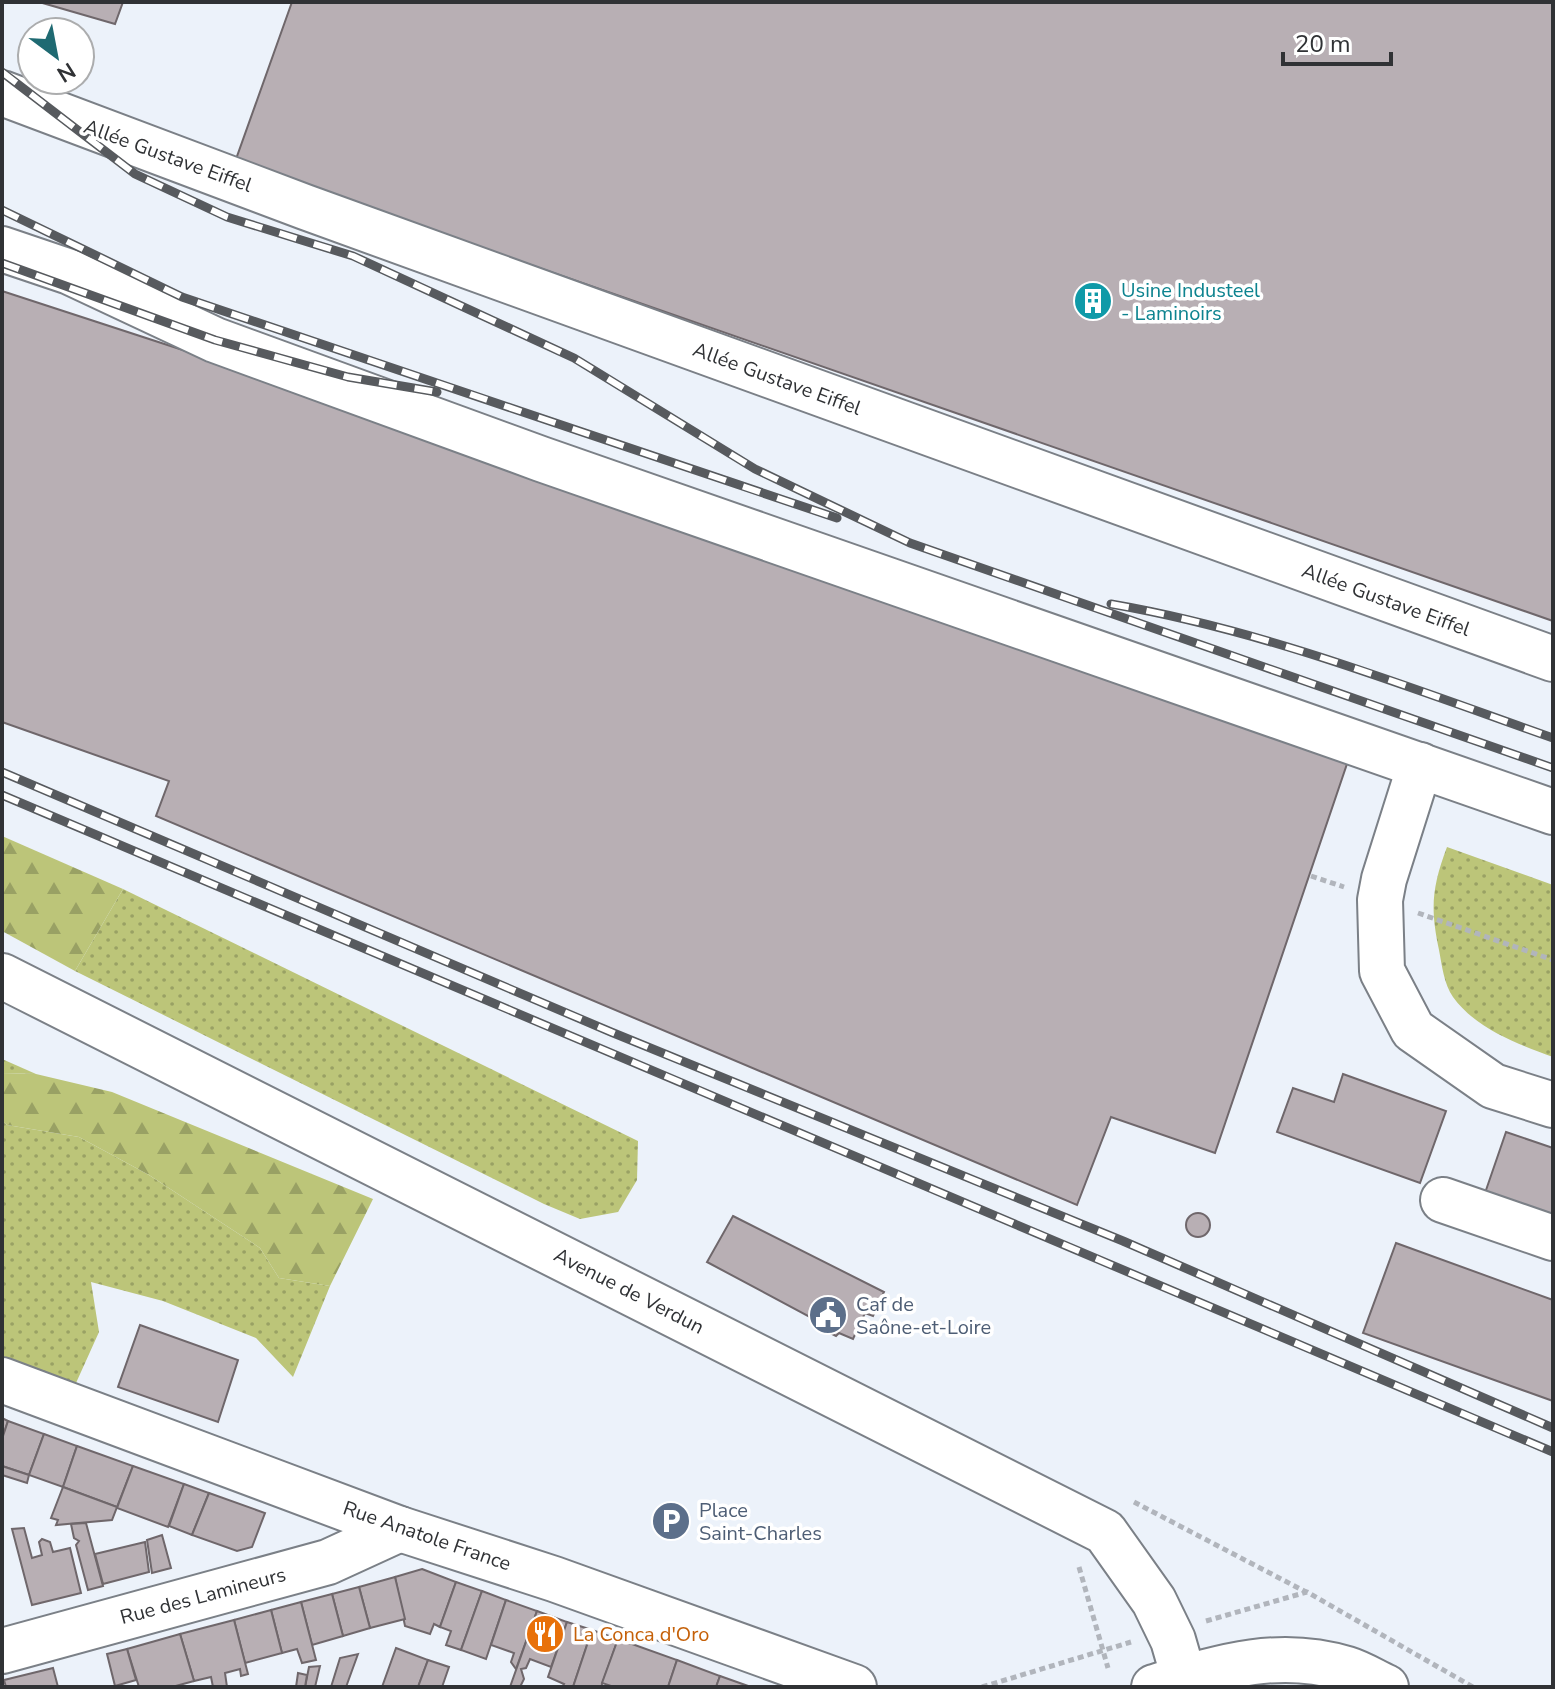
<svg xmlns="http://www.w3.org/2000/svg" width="1555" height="1689" viewBox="0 0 1555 1689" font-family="'Nunito Sans',sans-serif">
<defs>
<pattern id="grass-dots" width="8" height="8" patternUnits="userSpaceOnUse" patternTransform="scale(2)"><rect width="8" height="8" fill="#bcc579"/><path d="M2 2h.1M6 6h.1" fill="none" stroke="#99a164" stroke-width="1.8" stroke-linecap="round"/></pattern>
<pattern id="forest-firs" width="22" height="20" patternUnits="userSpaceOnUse" patternTransform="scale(2)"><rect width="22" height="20" fill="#bcc579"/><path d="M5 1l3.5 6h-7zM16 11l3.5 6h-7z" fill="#99a164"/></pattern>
</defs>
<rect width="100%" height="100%" fill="#ecf2fa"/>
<g fill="url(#grass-dots)">
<path d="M 1447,847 L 1553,885 L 1553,1057 C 1519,1045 1475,1028 1453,997 C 1444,984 1442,966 1439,950 C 1430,908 1432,887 1447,847 Z"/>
<polygon points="123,889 638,1141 637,1180 618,1212 580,1219 544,1204 75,971"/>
<polygon points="2,1059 36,1074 2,1073"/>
<polygon points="2,1121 7,1125 79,1137 149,1175 260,1248 279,1278 330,1286 293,1377 256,1338 163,1301 91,1282 99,1332 76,1383 2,1357"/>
</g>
<g fill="url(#forest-firs)">
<polygon points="2,836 123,889 75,971 2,931"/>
<polygon points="2,1073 36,1074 112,1092 373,1199 330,1286 279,1278 260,1248 149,1175 79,1137 7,1125 2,1121"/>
</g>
<g fill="#b8afb4" stroke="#6f676b" stroke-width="2">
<polygon points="39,2 123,2 115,24"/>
<polygon points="292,2 1553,2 1553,621 235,162"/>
<polygon points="2,291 287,384 1349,758 1215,1153 1111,1117 1077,1205 156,816 169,781 2,722"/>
<polygon points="1343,1074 1446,1111 1420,1183 1277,1132 1293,1088 1334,1102"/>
<polygon points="1506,1132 1553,1148 1553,1216 1485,1193"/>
<circle cx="1198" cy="1225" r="12"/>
<polygon points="733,1216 884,1292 873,1316 865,1313 853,1339 839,1333 836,1336 824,1330 825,1325 707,1262"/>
<polygon points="1396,1243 1553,1300 1553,1401 1363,1333"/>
<polygon points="140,1325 238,1360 218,1422 118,1387"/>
<polygon points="2,1418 8,1421 2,1439"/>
<polygon points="8,1421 44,1434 29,1475 2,1466 2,1439"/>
<polygon points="44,1434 77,1446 63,1487 29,1475"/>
<polygon points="77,1446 133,1466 117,1507 63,1487"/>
<polygon points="2,1466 29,1475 27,1483 2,1475"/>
<polygon points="133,1466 184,1484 168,1527 117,1508"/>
<polygon points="184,1484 209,1493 192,1535 169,1526"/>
<polygon points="63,1487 117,1507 112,1520 56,1525 58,1520 51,1518"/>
<polygon points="209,1493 265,1513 252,1547 237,1551 192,1535"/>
<polygon points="86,1523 103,1586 88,1590 76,1545 79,1541 74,1538 71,1524"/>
<polygon points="24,1528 32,1558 42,1555 39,1542 42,1539 50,1542 53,1552 70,1548 81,1593 32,1605 12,1529"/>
<polygon points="162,1535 171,1568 152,1573 147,1540"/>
<polygon points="145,1542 149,1572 103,1584 95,1554"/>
<polygon points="422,1569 456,1582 440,1627 434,1624 430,1634 405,1626 395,1577"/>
<polygon points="395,1577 405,1619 370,1628 359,1587"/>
<polygon points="456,1582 482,1591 461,1650 446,1645 451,1631 440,1627"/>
<polygon points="359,1587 370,1628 343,1636 332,1594"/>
<polygon points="482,1591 506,1600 486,1659 461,1650"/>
<polygon points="332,1594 343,1636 312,1645 301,1602"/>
<polygon points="506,1600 537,1611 516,1669 511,1662 514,1653 491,1645"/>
<polygon points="301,1602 316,1660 302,1663 297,1649 282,1653 271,1610"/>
<polygon points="271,1610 282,1653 245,1663 234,1620"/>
<polygon points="537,1611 567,1622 551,1667 530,1659 526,1668 521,1669 524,1679 520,1687 510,1687"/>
<polygon points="234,1620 248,1674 241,1676 240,1669 225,1673 227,1687 213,1687 211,1677 194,1681 180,1634"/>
<polygon points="567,1622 592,1630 573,1687 562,1687 564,1684 548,1677"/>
<polygon points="592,1630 618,1639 601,1687 573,1687"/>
<polygon points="180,1634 194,1681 172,1687 139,1687 127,1649"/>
<polygon points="618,1639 677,1660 668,1687 614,1687 602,1683"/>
<polygon points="396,1648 428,1660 418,1687 382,1687"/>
<polygon points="127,1649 136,1680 115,1686 107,1654"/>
<polygon points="358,1654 346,1687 331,1687 340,1658"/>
<polygon points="428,1660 449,1667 442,1687 418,1687"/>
<polygon points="677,1660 720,1676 716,1687 668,1687"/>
<polygon points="320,1666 315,1687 305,1687 309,1667"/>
<polygon points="53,1668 58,1687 6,1687 4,1680"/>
<polygon points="298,1673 307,1675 305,1687 296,1687"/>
<polygon points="720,1676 751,1687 716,1687"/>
</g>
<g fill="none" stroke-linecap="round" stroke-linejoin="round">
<defs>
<g id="minor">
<polyline points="2,93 305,207 1553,659"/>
<polyline points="2,249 70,272 215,340 541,459 1553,812"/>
<polyline points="1420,765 1384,879 1380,900 1382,971 1413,1030 1493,1086 1553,1105"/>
<polyline points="1443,1200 1553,1238"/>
<polyline points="2,1380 400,1529 554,1579 854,1687"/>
<polyline points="2,1651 328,1562 400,1529"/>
</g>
<g id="major">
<polyline points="2,976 1105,1532 1154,1601 1173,1640 1184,1678"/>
<path d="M 1154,1687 C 1220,1667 1279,1648 1347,1669 C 1360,1673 1373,1681 1386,1687"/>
</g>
</defs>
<use href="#minor" stroke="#7b8087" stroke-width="48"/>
<use href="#major" stroke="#7b8087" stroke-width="48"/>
<g stroke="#b1b5bc" stroke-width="5" stroke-dasharray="6 4" stroke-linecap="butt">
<polyline points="1311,876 1344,887"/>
<polyline points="1418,913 1553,960"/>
<polyline points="1134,1502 1306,1592"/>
<polyline points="1079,1567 1108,1668"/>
<polyline points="1206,1621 1307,1592 1473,1687"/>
<polyline points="982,1687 1131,1642"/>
</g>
<use href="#minor" stroke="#fff" stroke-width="44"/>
<use href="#major" stroke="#fff" stroke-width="44"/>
<defs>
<g id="rail">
<polyline points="2,72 135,174 227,217 353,256 574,358 755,469 910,543 1553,768"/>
<polyline points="2,210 182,297 837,518"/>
<polyline points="2,263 215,340 348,377 437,392"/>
<path d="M 1111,604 C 1263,630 1408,687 1553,738"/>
<polyline points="2,772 611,1032 1123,1241 1553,1428"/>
<polyline points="2,795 1553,1452"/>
</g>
</defs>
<use href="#rail" stroke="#575a5e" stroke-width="9"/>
<use href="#rail" stroke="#fff" stroke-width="6" stroke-dasharray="18" stroke-linecap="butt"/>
</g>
<defs>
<symbol id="building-disc" viewBox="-11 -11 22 22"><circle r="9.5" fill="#0f9aa8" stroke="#fff"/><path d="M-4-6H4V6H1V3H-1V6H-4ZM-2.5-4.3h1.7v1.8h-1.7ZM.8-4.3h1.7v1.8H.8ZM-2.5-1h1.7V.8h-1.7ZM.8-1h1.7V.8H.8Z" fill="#fff"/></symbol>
<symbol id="civic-disc" viewBox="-11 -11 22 22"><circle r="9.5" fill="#5c6f8a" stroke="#fff"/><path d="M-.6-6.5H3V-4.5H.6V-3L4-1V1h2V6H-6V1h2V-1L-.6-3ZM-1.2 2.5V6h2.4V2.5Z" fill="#fff"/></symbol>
<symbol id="parking-disc" viewBox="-11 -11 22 22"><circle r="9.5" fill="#5c6f8a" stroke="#fff"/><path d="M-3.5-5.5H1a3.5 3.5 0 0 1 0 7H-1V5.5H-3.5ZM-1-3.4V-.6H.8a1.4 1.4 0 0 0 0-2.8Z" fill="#fff"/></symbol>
<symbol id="restaurant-disc" viewBox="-11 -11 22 22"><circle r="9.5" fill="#e8710a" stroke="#fff"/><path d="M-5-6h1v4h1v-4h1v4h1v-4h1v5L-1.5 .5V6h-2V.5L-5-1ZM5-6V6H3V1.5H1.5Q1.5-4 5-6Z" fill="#fff"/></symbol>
</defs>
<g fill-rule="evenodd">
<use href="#building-disc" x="1071" y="279" width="44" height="44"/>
<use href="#civic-disc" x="806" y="1293" width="44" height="44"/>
<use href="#parking-disc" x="649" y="1499" width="44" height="44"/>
<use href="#restaurant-disc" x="523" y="1612" width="44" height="44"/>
</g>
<g text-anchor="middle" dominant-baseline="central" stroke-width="7" stroke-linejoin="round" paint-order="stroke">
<g font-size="20" fill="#303235" stroke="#fff">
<text transform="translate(168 156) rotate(20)">Allée Gustave Eiffel</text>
<text transform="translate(777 379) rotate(20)">Allée Gustave Eiffel</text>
<text transform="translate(1386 600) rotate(20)">Allée Gustave Eiffel</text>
<text transform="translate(629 1291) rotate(27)">Avenue de Verdun</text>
<text transform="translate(427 1536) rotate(19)">Rue Anatole France</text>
<text transform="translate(203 1596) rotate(-15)">Rue des Lamineurs</text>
</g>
<g font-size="20" fill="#0d838f" stroke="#fff" text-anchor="start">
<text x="1121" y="290">Usine Industeel<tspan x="1121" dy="23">- Laminoirs</tspan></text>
</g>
<g font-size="20" fill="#4e5e75" stroke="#fff" text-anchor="start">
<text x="856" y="1304">Caf de<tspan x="856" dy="23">Saône-et-Loire</tspan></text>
<text x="699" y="1510">Place<tspan x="699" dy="23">Saint-Charles</tspan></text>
</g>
<g font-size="20" fill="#c56008" stroke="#fff" text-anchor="start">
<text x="573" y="1634">La Conca d'Oro</text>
</g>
</g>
<rect width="1555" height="1689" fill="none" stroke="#303235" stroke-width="8"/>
<g transform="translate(56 56) rotate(148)"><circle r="38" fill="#ffffff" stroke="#acadae" stroke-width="2"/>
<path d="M0-6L14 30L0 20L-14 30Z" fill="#1f6a72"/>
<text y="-12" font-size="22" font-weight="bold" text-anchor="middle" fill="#303235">N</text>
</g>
<path d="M1283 52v12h108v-12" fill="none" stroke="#303235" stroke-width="4"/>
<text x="1295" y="52" font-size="24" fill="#303235" stroke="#ffffff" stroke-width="6" paint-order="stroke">20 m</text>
</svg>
